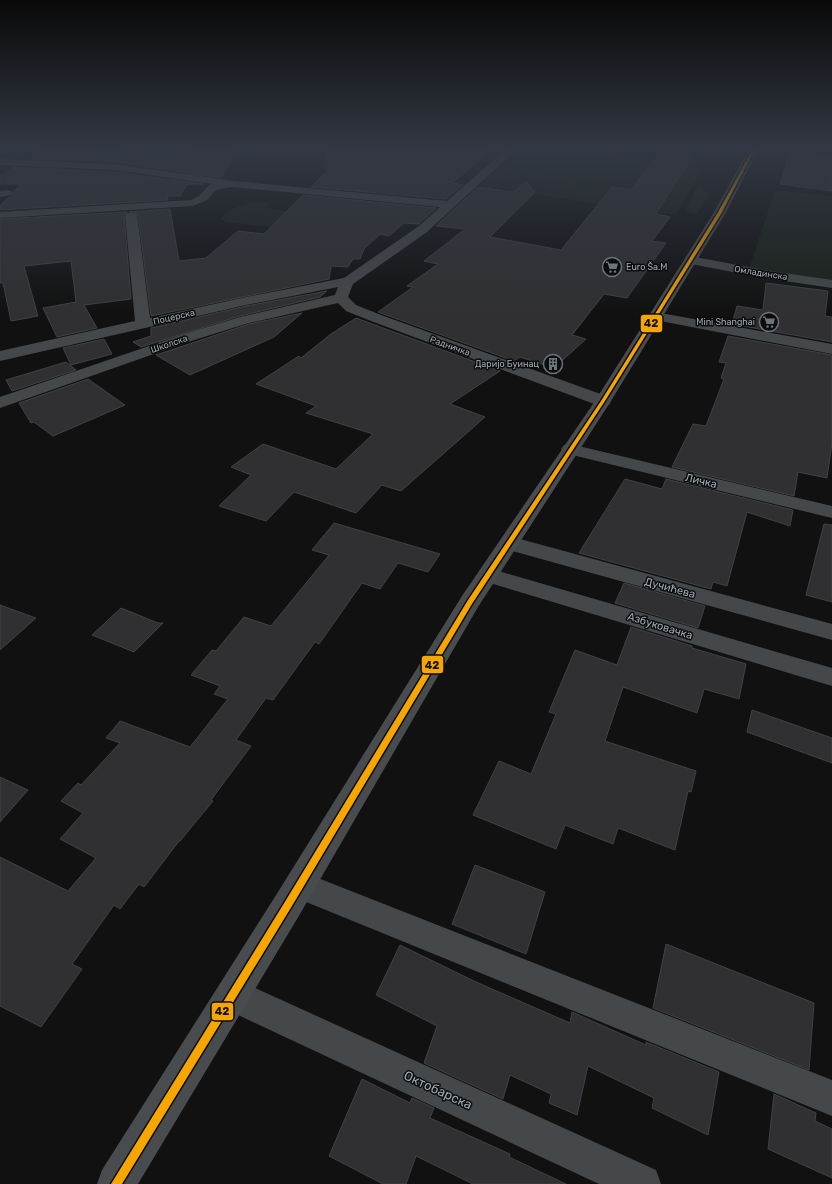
<svg xmlns="http://www.w3.org/2000/svg" width="832" height="1184" viewBox="0 0 832 1184" font-family="Rubik,sans-serif">
<rect width="100%" height="100%" fill="#111"/>
<polygon fill="#1b1b1d" points="521,149 699,149 713,151 705,164 699,164 697,168 702,169 675,215 478,186"/>
<g fill="#192019">
<polygon points="521,149 653,149 650,155 608,151 605,156 566,152 565,154 620,161 646,160 633,177 604,181 501,167"/>
<polygon points="695,156 709,157 705,164 699,164 697,167 702,169 699,174 685,172"/>
<polygon points="683,176 697,178 677,212 625,204 637,204 664,207"/>
<polygon points="551,177 608,187 599,196 540,187"/>
<polygon points="699,183 709,195 697,214 685,212"/>
<polygon points="775,190 832,196 832,281 749,269"/>
<path d="M 257,202 L 270,203 L 265,208 L 305,214 L 279,228 L 226,222 L 220,219 C 230,207 243,204 257,202 Z"/>
</g>
<g fill="#303032" stroke="#3f4245">
<polygon points="40,149 85,149 181,154 188,149 236,149 222,178 115,162 26,159"/>
<polygon points="327,149 493,149 452,183 463,185 446,199 311,187 326,172"/>
<polygon points="659,152 692,156 656,214 670,217 652,241 666,243 627,298 604,294 572,335 586,339 554,368 520,357 514,361 378,312 413,287 407,286 438,264 424,261 465,229 436,226 478,187 513,192 526,182 535,192 490,237 561,250 612,187 631,190"/>
<polygon points="790,152 832,157 832,191 780,184"/>
<polygon points="14,167 115,172 203,184 187,184 180,196 167,196 168,200 0,210 0,206 9,197 12,196 13,192 21,184 0,184 0,176"/>
<polygon points="303,195 436,208 419,224 404,223 389,236 380,234 364,249 360,259 353,259 348,267 331,266 329,279 151,316 138,215 135,212 129,212 170,209 179,261 206,258 238,231 264,234"/>
<polygon points="127,212 124,215 131,299 84,305 97,328 57,337 43,308 76,302 71,261 24,266 38,316 11,321 3,283 0,283 0,219"/>
<polygon points="766,283 828,291 825,316 832,317 832,342 732,324 737,306 763,310"/>
<polygon points="327,291 320,297 240,316 141,347 133,342 151,336 151,328 246,306"/>
<polygon points="302,313 274,337 190,375 156,355 249,324"/>
<polygon points="356,318 500,371 450,404 485,417 401,491 382,485 356,513 294,492 266,521 219,506 251,475 231,467 263,444 336,469 373,434 306,413 316,406 256,384 299,356 301,358 331,334"/>
<polygon points="728,336 832,355 832,443 827,478 798,472 794,496 672,467 693,424 706,426 724,379 721,378 726,363 719,362"/>
<polygon points="104,339 112,354 71,365 63,348"/>
<polygon points="66,362 76,370 12,391 6,380"/>
<polygon points="88,379 125,405 53,436 34,422 31,423 19,403"/>
<polygon points="625,479 662,489 666,479 793,510 790,526 747,512 727,586 713,582 711,589 579,553"/>
<polygon points="334,523 440,554 428,572 398,563 380,589 362,583 319,644 315,642 273,700 266,698 236,740 251,746 211,800 213,801 180,841 179,841 144,887 139,884 120,909 114,905 72,964 82,969 41,1027 0,1006 0,857 68,891 96,858 60,839 83,813 61,801 78,783 81,785 120,743 106,738 120,721 190,747 228,699 214,694 220,686 191,675 212,650 216,651 244,617 271,626 329,555 312,550"/>
<polygon points="824,524 832,525 832,602 806,595"/>
<polygon points="624,583 705,606 698,628 615,603"/>
<polygon points="0,605 36,618 0,650"/>
<polygon points="121,608 158,623 163,623 134,652 92,635"/>
<polygon points="631,627 692,646 692,648 746,664 739,699 704,689 697,713 623,687 605,741 696,771 691,792 688,791 675,850 618,828 613,844 565,825 556,849 473,815 499,761 531,774 556,714 549,712 575,650 617,665"/>
<polygon points="752,710 832,738 832,763 747,732"/>
<polygon points="0,777 28,790 0,822"/>
<polygon points="475,865 545,892 526,954 452,924"/>
<polygon points="666,944 814,1003 809,1070 653,1008"/>
<polygon points="400,945 476,982 570,1023 572,1012 646,1045 646,1042 719,1072 708,1135 652,1108 654,1098 588,1066 577,1115 549,1103 551,1094 510,1075 503,1099 424,1063 437,1026 376,995"/>
<polygon points="362,1079 410,1103 412,1098 434,1108 430,1118 510,1154 509,1157 566,1184 473,1184 416,1156 406,1184 383,1184 329,1156"/>
<polygon points="774,1094 816,1113 815,1121 832,1129 832,1178 768,1149"/>
</g>
<g fill="none" stroke-linecap="round" stroke-linejoin="round">
<g fill="#45484a" fill-rule="evenodd">
<polygon points="506,149 517,149 427,232 353,284 348,297 356,305 381,315 609,397 611,401 609,405 603,406 597,405 371,321 346,311 338,303 249,323 191,341 0,408 0,397 181,335 240,317 335,295 338,287 246,305 0,361 0,351 135,321 125,215 127,213 135,213 137,215 150,318 246,297 344,278 419,226 440,207 232,187 216,190 207,200 193,206 0,218 0,212 191,200 199,196 209,185 212,184 115,170 0,165 0,159 115,164 234,181 447,201"/>
<polygon points="7,190 11,191 12,193 11,195 0,197 0,191"/>
<polygon points="690,256 764,270 832,280 832,288 764,278 686,263 684,260 686,257"/>
<polygon points="655,312 832,344 832,354 650,319 648,316 650,313"/>
<polygon points="570,444 832,506 832,518 564,453 561,449 564,445"/>
<polygon points="509,536 832,624 832,640 502,548 499,543 502,538"/>
<polygon points="488,568 832,668 832,686 480,580 477,575 480,570"/>
<polygon points="300,871 832,1080 832,1116 289,895 285,885 289,875"/>
<polygon points="233,978 656,1170 661,1184 599,1184 221,1007 216,995 221,983"/>
</g>
<polygon fill="#494c4f" fill-rule="evenodd" points="749,149 759,149 725,214 611,401 478,607 300,914 138,1184 97,1184 102,1170 278,892 462,596 595,401 713,214"/>
<defs>
<polygon id="bus-1" points="753,149 755,149 721,214 605,401 472,604 292,906 122,1184 111,1184 286,900 468,600 601,401 717,214"/>
</defs>
<use href="#bus-1" stroke="#0b0c0d" stroke-width="3"/>
<use href="#bus-1" fill="#f7a600" fill-rule="evenodd"/>
</g>
<linearGradient id="sky" x2="0" y2="1"><stop stop-color="#090909"/><stop offset="0.47" stop-color="#323843"/><stop offset="1" stop-color="#323843" stop-opacity="0"/></linearGradient>
<rect width="832" height="315" fill="url(#sky)"/>
<defs>
<symbol id="supermarket-ring" viewBox="-11 -11 22 22"><circle r="9.5" fill="#0b0c0d" stroke="#6e747b" stroke-width="1.5"/><path d="M-6-5.5h2.5l.6 2H6L4.5 2H-2.5L-4.4-4H-6ZM-1.5 3.2a1.3 1.3 0 1 0 .1 0ZM3 3.2a1.3 1.3 0 1 0 .1 0Z" fill="#6e747b"/></symbol>
<symbol id="building-ring" viewBox="-11 -11 22 22"><circle r="9.5" fill="#0b0c0d" stroke="#6e747b" stroke-width="1.5"/><path d="M-4-6H4V6H1V3H-1V6H-4ZM-2.5-4.3h1.7v1.8h-1.7ZM.8-4.3h1.7v1.8H.8ZM-2.5-1h1.7V.8h-1.7ZM.8-1h1.7V.8H.8Z" fill="#6e747b"/></symbol>
</defs>
<g fill-rule="evenodd">
<use href="#supermarket-ring" x="601" y="256" width="22" height="22"/>
<use href="#supermarket-ring" x="758" y="311" width="22" height="22"/>
<use href="#building-ring" x="542" y="353" width="22" height="22"/>
</g>
<g text-anchor="middle" dominant-baseline="central" stroke-width="3" stroke-linejoin="round" paint-order="stroke">
<g font-size="9" fill="#a0aab4" stroke="#0b0c0d" text-anchor="end">
<text x="626" y="267" text-anchor="start">Euro Ša.M</text>
<text x="755" y="322">Mini Shanghai</text>
<text x="539" y="364">Даријо Буинац</text>
</g>
<g font-size="9" fill="#a0aab4" stroke="#0b0c0d">
<text transform="translate(761 273) rotate(9)">Омладинска</text>
<text transform="translate(174 317) rotate(-13)">Поцерска</text>
<text transform="translate(169 344) rotate(-19)">Школска</text>
<text transform="translate(450 346) rotate(20)">Радничка</text>
</g>
<g font-size="11" fill="#a0aab4" stroke="#0b0c0d">
<text transform="translate(701 481) rotate(13)">Личка</text>
<text transform="translate(670 588) rotate(15)">Дучићева</text>
<text transform="translate(660 626) rotate(17)">Азбуковачка</text>
</g>
<g font-size="13" fill="#a0aab4" stroke="#0b0c0d">
<text transform="translate(438 1090) rotate(25)">Октобарска</text>
</g>
</g>
<g stroke="#0b0c0d" stroke-width="1.5">
<rect x="640" y="314" width="23" height="19" rx="4" fill="#f7a600"/>
<rect x="421" y="655" width="23" height="19" rx="4" fill="#f7a600"/>
<rect x="211" y="1002" width="23" height="19" rx="4" fill="#f7a600"/>
</g>
<g font-size="11" text-anchor="middle" font-weight="bold" fill="#111">
<text x="651" y="327">42</text>
<text x="432" y="669">42</text>
<text x="222" y="1015">42</text>
</g>
</svg>
